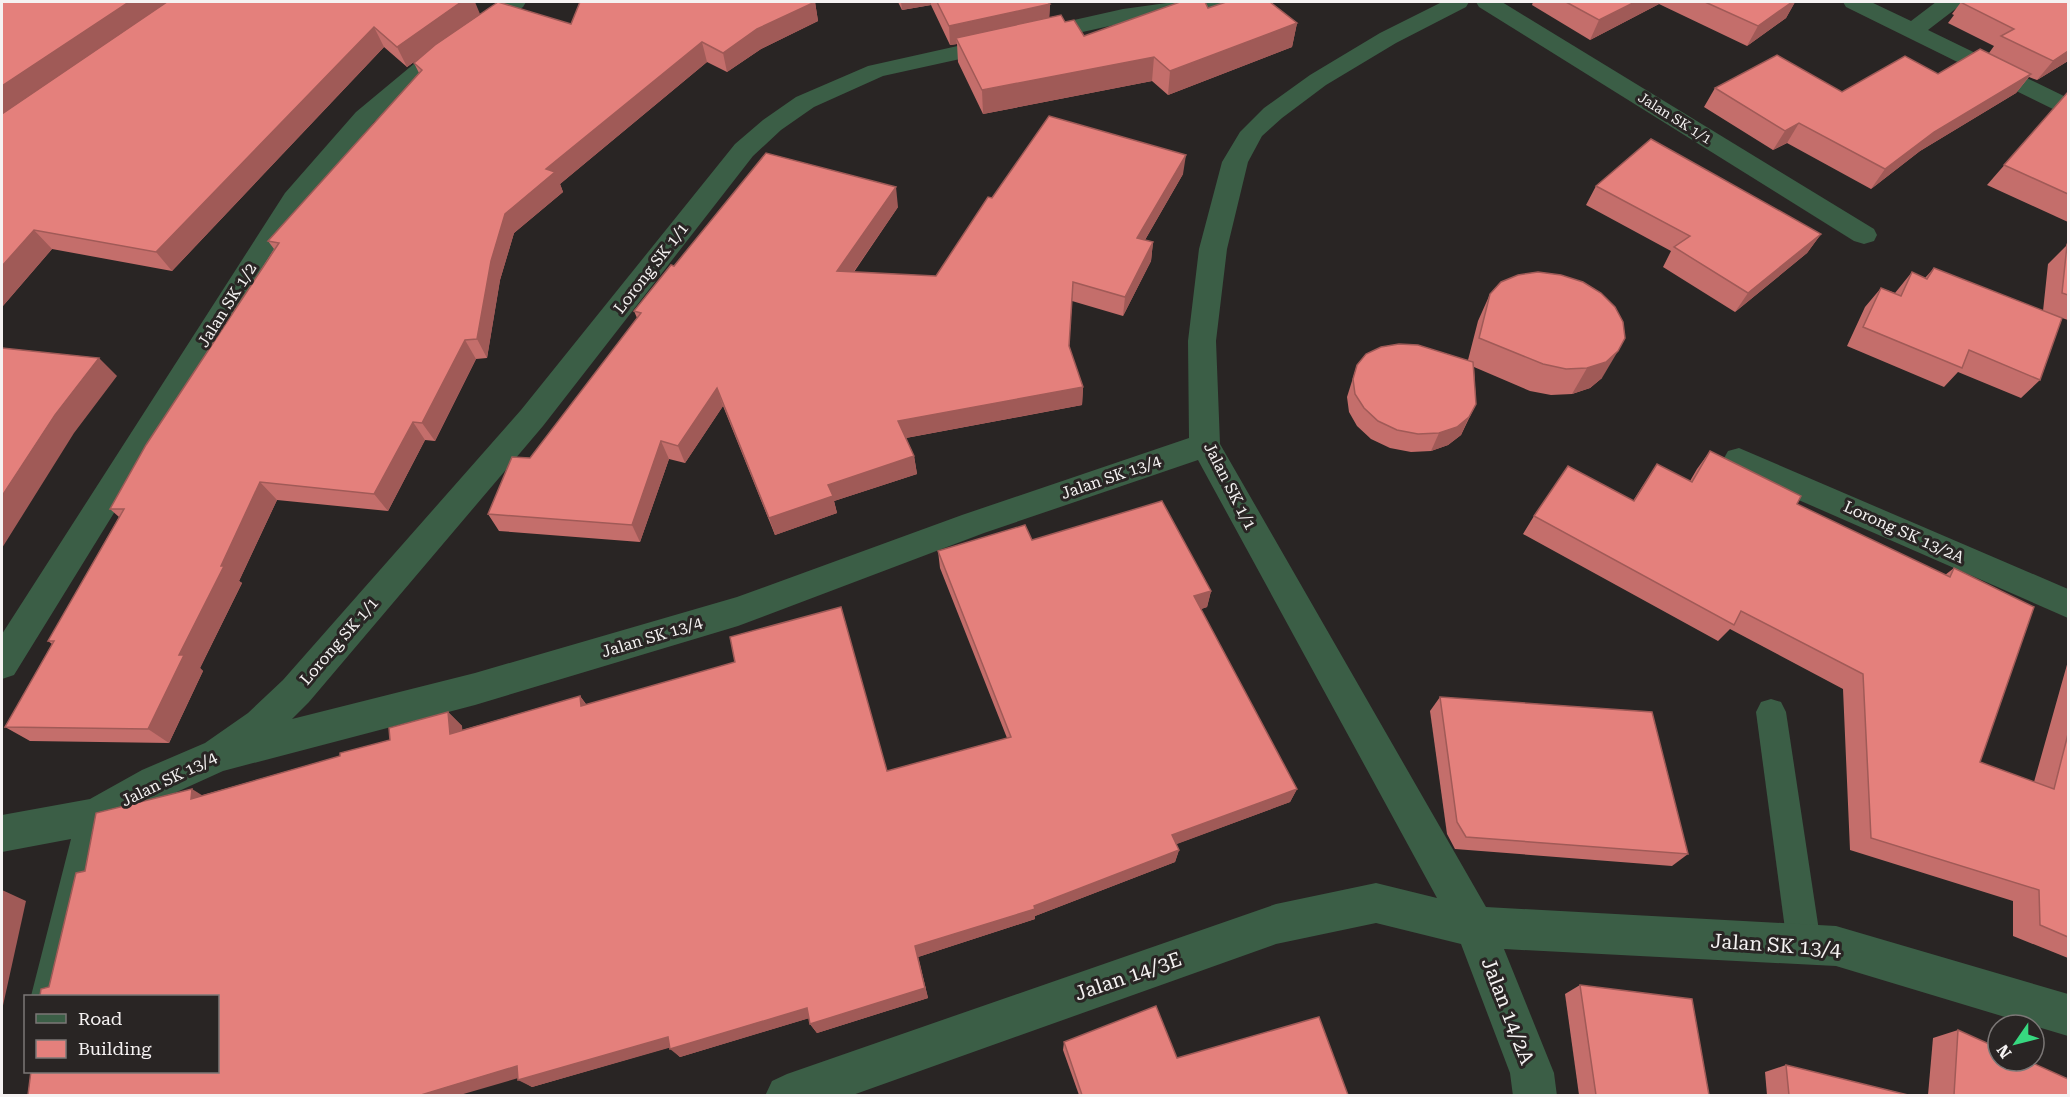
<svg xmlns="http://www.w3.org/2000/svg" width="2070" height="1097" viewBox="0 0 2070 1097" font-family="'Roboto Serif',serif">
<rect width="100%" height="100%" fill="#292524"/>
<g fill="none" stroke-linecap="round" stroke-linejoin="round">
<polygon fill="#3b5e46" fill-rule="evenodd" points="1771,699 1781,702 1786,712 1821,944 1816,956 1804,961 1792,956 1787,944 1756,712 1761,702"/>
<g fill="#3b5e46" fill-rule="evenodd">
<polygon points="501,2 526,2 523,7 443,63 374,122 304,205 14,675 2,679 2,634 285,193 356,112 427,53"/>
<polygon points="1174,2 1227,2 1224,7 1216,9 1123,23 883,76 814,107 781,130 753,156 543,426 309,702 292,719 475,673 737,597 962,515 1189,438 1188,341 1199,249 1222,162 1240,132 1264,108 1310,75 1380,33 1442,2 1469,2 1466,7 1396,43 1326,85 1282,118 1262,136 1248,162 1227,249 1216,341 1220,444 1486,907 1836,926 2068,994 2068,1036 1836,966 1504,949 1554,1073 1557,1096 1513,1096 1510,1073 1461,944 1376,923 1276,944 850,1096 765,1096 772,1081 787,1074 1276,904 1376,883 1437,898 1198,460 984,533 738,626 475,705 223,771 168,796 112,827 73,996 31,996 71,839 2,852 2,815 90,799 142,770 205,743 248,713 283,680 521,410 735,144 763,120 796,97 868,66 1123,9"/>
<polygon points="1476,2 1502,2 1874,229 1877,235 1874,241 1864,244 1854,241 1479,7"/>
<polygon points="1843,2 1871,2 1911,21 1936,2 1961,2 1958,7 1928,30 2068,98 2068,114 2059,112 1846,7"/>
<polygon points="1739,448 2068,589 2068,618 1728,469 1723,460 1728,451"/>
</g>
</g>
<g fill="#c46e6b">
<polygon points="2,2 480,14 462,27 571,24 815,2 818,21 761,49 727,72 707,62 560,184 563,192 514,233 500,280 487,358 476,359 435,441 425,440 388,511 277,500 239,581 242,583 200,668 203,671 169,743 30,741 5,727 52,644 48,641 119,517 110,509 274,249 268,241 419,73 414,63 425,54 407,67 384,47 172,271 52,249 2,307"/>
<polygon points="898,2 1048,2 1050,4 1049,18 1065,22 1084,36 1208,8 1297,23 1292,47 1168,95 1152,81 983,114 958,62 957,44 950,45 931,5 902,10"/>
<polygon points="1533,2 1795,2 1786,18 1747,46 1659,4 1590,40 1532,5"/>
<polygon points="1961,2 2068,2 2068,61 2037,80 2029,77 2016,93 1920,151 1871,189 1787,143 1773,150 1704,107 1715,88 1842,92 1938,74 1989,53 1994,46 1948,23 1954,15 1952,14"/>
<polygon points="2068,92 2068,222 1987,185"/>
<polygon points="1183,174 1145,240 1153,242 1151,261 1123,316 1072,301 1069,347 1083,387 1082,405 906,438 914,456 917,474 834,501 837,513 775,535 723,406 685,463 669,459 640,542 499,531 488,514 637,318 634,311 674,266 898,207 854,272 936,276 992,198"/>
<polygon points="1596,186 1821,234 1807,253 1735,312 1663,267 1671,251 1586,205"/>
<polygon points="2067,245 2068,246 2068,320 2062,318 2040,380 2021,398 1958,372 1944,387 1847,346 1865,307 1881,288 1895,293 1912,272 1925,278 1934,268 2043,311 2048,264"/>
<polygon points="1490,294 1602,378 1590,388 1572,394 1551,395 1530,391 1474,367 1476,404 1461,435 1448,445 1431,451 1411,452 1390,448 1371,439 1357,426 1349,412 1347,397 1357,365 1468,360 1478,321"/>
<polygon points="1710,451 1797,504 1945,575 1954,568 1980,762 2034,782 2068,661 2068,958 2013,936 2013,901 1850,850 1843,689 1730,629 1718,641 1523,534 1534,516 1633,501 1657,464 1690,481 1697,469"/>
<polygon points="1032,540 1211,591 1207,607 1201,609 1297,789 1290,802 1176,844 1179,850 1175,862 1035,916 1035,919 918,957 928,998 817,1033 810,1024 809,1018 680,1057 670,1047 532,1087 518,1078 49,987 85,871 203,795 340,756 390,740 448,712 462,726 462,730 580,696 586,704 887,771 1007,738 940,568 938,551"/>
<polygon points="1440,697 1688,854 1672,866 1455,849 1447,834 1430,711"/>
<polygon points="1580,985 1709,1095 1579,1095 1565,994"/>
<polygon points="1958,1030 2068,1095 1928,1095 1933,1038"/>
<polygon points="1064,1042 1177,1058 1348,1095 1079,1095 1063,1050"/>
<polygon points="1786,1065 1908,1095 1767,1095 1765,1072"/>
</g>
<g fill="#a05a57">
<polygon points="129,2 171,2 2,117 2,86"/>
<polygon points="461,2 475,2 480,14 407,67 397,47"/>
<polygon points="815,2 818,21 761,49 727,72 723,53 757,29"/>
<polygon points="901,2 931,2 931,5 902,10"/>
<polygon points="1635,2 1660,2 1659,4 1590,40 1599,20"/>
<polygon points="1792,2 1795,2 1786,18 1747,46 1758,26"/>
<polygon points="1050,4 1049,23 956,38 957,44 950,45 949,26"/>
<polygon points="1297,23 1292,47 1168,95 1170,71"/>
<polygon points="374,27 384,47 172,271 156,252"/>
<polygon points="702,42 707,62 560,184 563,192 514,233 500,280 487,358 477,339 491,261 505,214 546,169"/>
<polygon points="2068,51 2068,61 2037,80 2053,61"/>
<polygon points="1154,57 1152,81 983,114 982,90"/>
<polygon points="2031,74 2016,93 1920,151 1871,189 1885,169 1934,132"/>
<polygon points="1799,123 1787,143 1773,150 1785,131"/>
<polygon points="1186,155 1183,174 1135,257 1137,238"/>
<polygon points="896,187 898,207 841,290 837,271"/>
<polygon points="34,230 52,249 2,307 2,266"/>
<polygon points="1821,234 1807,253 1735,312 1748,293"/>
<polygon points="1153,242 1151,261 1123,316 1125,297"/>
<polygon points="465,340 476,359 435,441 422,423"/>
<polygon points="1618,351 1602,378 1590,388 1572,394 1587,368"/>
<polygon points="99,358 117,376 74,433 2,548 2,496 55,415"/>
<polygon points="1083,387 1082,405 900,439 898,421"/>
<polygon points="717,388 723,406 685,463 678,446"/>
<polygon points="1469,417 1461,435 1448,445 1431,451 1439,433"/>
<polygon points="413,422 425,440 388,511 374,494"/>
<polygon points="661,441 669,459 640,542 632,525"/>
<polygon points="914,456 917,474 834,501 837,513 775,535 769,518 828,485"/>
<polygon points="260,482 277,500 239,581 242,583 200,668 203,671 169,743 148,729 179,655"/>
<polygon points="1211,591 1207,607 1190,613 1194,596"/>
<polygon points="580,696 590,711 581,706"/>
<polygon points="448,712 462,726 464,748 450,734"/>
<polygon points="192,789 213,802 191,799"/>
<polygon points="1297,789 1290,802 1169,847 1172,835"/>
<polygon points="1179,850 1175,862 1035,916 1035,919 918,957 928,998 817,1033 810,1024 915,946 1034,906"/>
<polygon points="2,890 26,901 2,1010"/>
<polygon points="807,1008 813,1017 680,1057 670,1049"/>
<polygon points="668,1037 679,1045 532,1087 518,1080"/>
<polygon points="517,1066 532,1074 460,1095 421,1095"/>
</g>
<g fill="#e4807c" stroke="#a05a57" stroke-width="1.5">
<polygon points="2,2 129,2 2,86"/>
<polygon points="167,2 461,2 397,47 374,27 156,252 34,230 2,266 2,114"/>
<polygon points="498,2 571,24 580,2 815,2 757,29 723,53 702,42 546,169 555,172 505,214 491,261 477,339 465,340 422,423 413,422 374,494 260,482 221,566 224,566 179,655 184,655 148,729 5,727 54,641 48,641 124,509 110,509 146,445 279,243 268,241 422,70 414,63 435,45"/>
<polygon points="937,2 1048,2 1050,4 949,26"/>
<polygon points="1180,2 1205,2 1208,8 1226,2 1270,2 1297,23 1170,71 1154,57 982,90 956,38 1061,15 1065,22 1074,20 1084,36"/>
<polygon points="1566,2 1635,2 1599,20"/>
<polygon points="1705,2 1792,2 1758,26"/>
<polygon points="1965,2 2068,2 2068,51 2053,61 2001,36 2014,29 1962,3"/>
<polygon points="1980,49 2031,74 1934,132 1885,169 1799,123 1785,131 1715,88 1777,55 1842,92 1905,56 1938,74"/>
<polygon points="2068,92 2068,194 2004,165"/>
<polygon points="1049,116 1186,155 1137,238 1153,242 1125,297 1073,282 1069,346 1083,387 898,421 914,456 828,485 833,496 769,518 717,388 678,446 661,441 632,525 488,514 512,457 530,458 641,313 634,311 671,265 674,266 766,153 896,187 837,271 936,276 988,197 992,198"/>
<polygon points="1651,139 1821,234 1748,293 1674,247 1690,236 1596,186"/>
<polygon points="2067,245 2068,246 2068,295 2062,293"/>
<polygon points="1934,268 2062,318 2040,380 1969,350 1962,368 1863,327 1881,288 1901,296 1912,272 1927,279"/>
<polygon points="1538,272 1561,275 1583,282 1601,293 1615,307 1623,322 1625,338 1618,351 1606,362 1587,368 1566,369 1543,364 1479,338 1490,294 1501,282 1518,275"/>
<polygon points="1399,344 1418,345 1473,362 1476,404 1469,417 1457,427 1439,433 1418,434 1397,430 1378,421 1364,408 1355,394 1353,379 1357,365 1366,354 1381,347"/>
<polygon points="2,348 99,358 55,415 2,496"/>
<polygon points="1710,451 1801,496 1797,504 1950,577 1954,568 2034,607 1980,762 2054,789 2068,734 2068,937 2040,925 2039,890 1871,838 1863,674 1741,611 1734,625 1534,516 1568,466 1634,501 1657,464 1692,482"/>
<polygon points="1162,501 1211,591 1194,596 1297,789 1172,835 1179,850 1034,906 1035,909 915,946 925,988 810,1024 807,1008 670,1049 668,1037 518,1080 517,1066 421,1095 28,1095 31,1071 218,1071 218,996 40,996 41,989 49,987 76,873 85,871 96,813 192,789 191,799 340,756 340,753 390,740 389,728 448,712 450,734 580,696 581,706 735,662 730,637 841,607 887,771 1011,737 938,551 1025,525 1032,540"/>
<polygon points="1440,697 1652,712 1688,854 1466,837 1457,822"/>
<polygon points="1580,985 1692,999 1709,1095 1596,1095"/>
<polygon points="1156,1006 1177,1058 1319,1017 1348,1095 1082,1095 1064,1042"/>
<polygon points="1958,1030 1998,1048 1998,1061 2028,1061 2068,1079 2068,1095 1954,1095"/>
<polygon points="1786,1065 1908,1095 1789,1095"/>
</g>
<g text-anchor="middle" dominant-baseline="central" stroke-width="6" stroke-linejoin="round" paint-order="stroke">
<g font-size="14" fill="#f5f2f2" stroke="#292524">
<text transform="translate(1675 118) rotate(32)">Jalan SK 1/1</text>
</g>
<g font-size="16" fill="#f5f2f2" stroke="#292524">
<text transform="translate(651 268) rotate(-52)">Lorong SK 1/1</text>
<text transform="translate(227 305) rotate(-58)">Jalan SK 1/2</text>
<text transform="translate(1111 477) rotate(-19)">Jalan SK 13/4</text>
<text transform="translate(1230 486) rotate(63)">Jalan SK 1/1</text>
<text transform="translate(1904 532) rotate(24)">Lorong SK 13/2A</text>
<text transform="translate(652 637) rotate(-17)">Jalan SK 13/4</text>
<text transform="translate(339 641) rotate(-49)">Lorong SK 1/1</text>
<text transform="translate(169 779) rotate(-26)">Jalan SK 13/4</text>
</g>
<g font-size="20" fill="#f5f2f2" stroke="#292524">
<text transform="translate(1776 945) rotate(4)">Jalan SK 13/4</text>
<text transform="translate(1128 976) rotate(-19)">Jalan 14/3E</text>
<text transform="translate(1508 1011) rotate(69)">Jalan 14/2A</text>
</g>
</g>
<rect width="2070" height="1097" fill="none" stroke="#f5f2f2" stroke-width="6"/>
<rect x="24" y="995" width="195" height="78" fill="#292524" stroke="#7b7776" stroke-width="1.5"/>
<rect x="36" y="1014" width="30" height="9" fill="#3b5e46" stroke="#7b7776" stroke-width="1.5"/>
<text x="78" y="1025" font-size="18" fill="#f5f2f2">Road</text>
<rect x="36" y="1040" width="30" height="18" fill="#e4807c" stroke="#7b7776" stroke-width="1.5"/>
<text x="78" y="1055" font-size="18" fill="#f5f2f2">Building</text>
<g transform="translate(2016 1043) rotate(235)"><circle r="28" fill="#292524" stroke="#7b7776" stroke-width="1.5"/>
<path d="M0-4.5L10 22L0 15L-10 22Z" fill="#37d880"/>
<text y="-9" font-size="16" font-weight="bold" text-anchor="middle" fill="#f5f2f2">N</text>
</g>
</svg>
